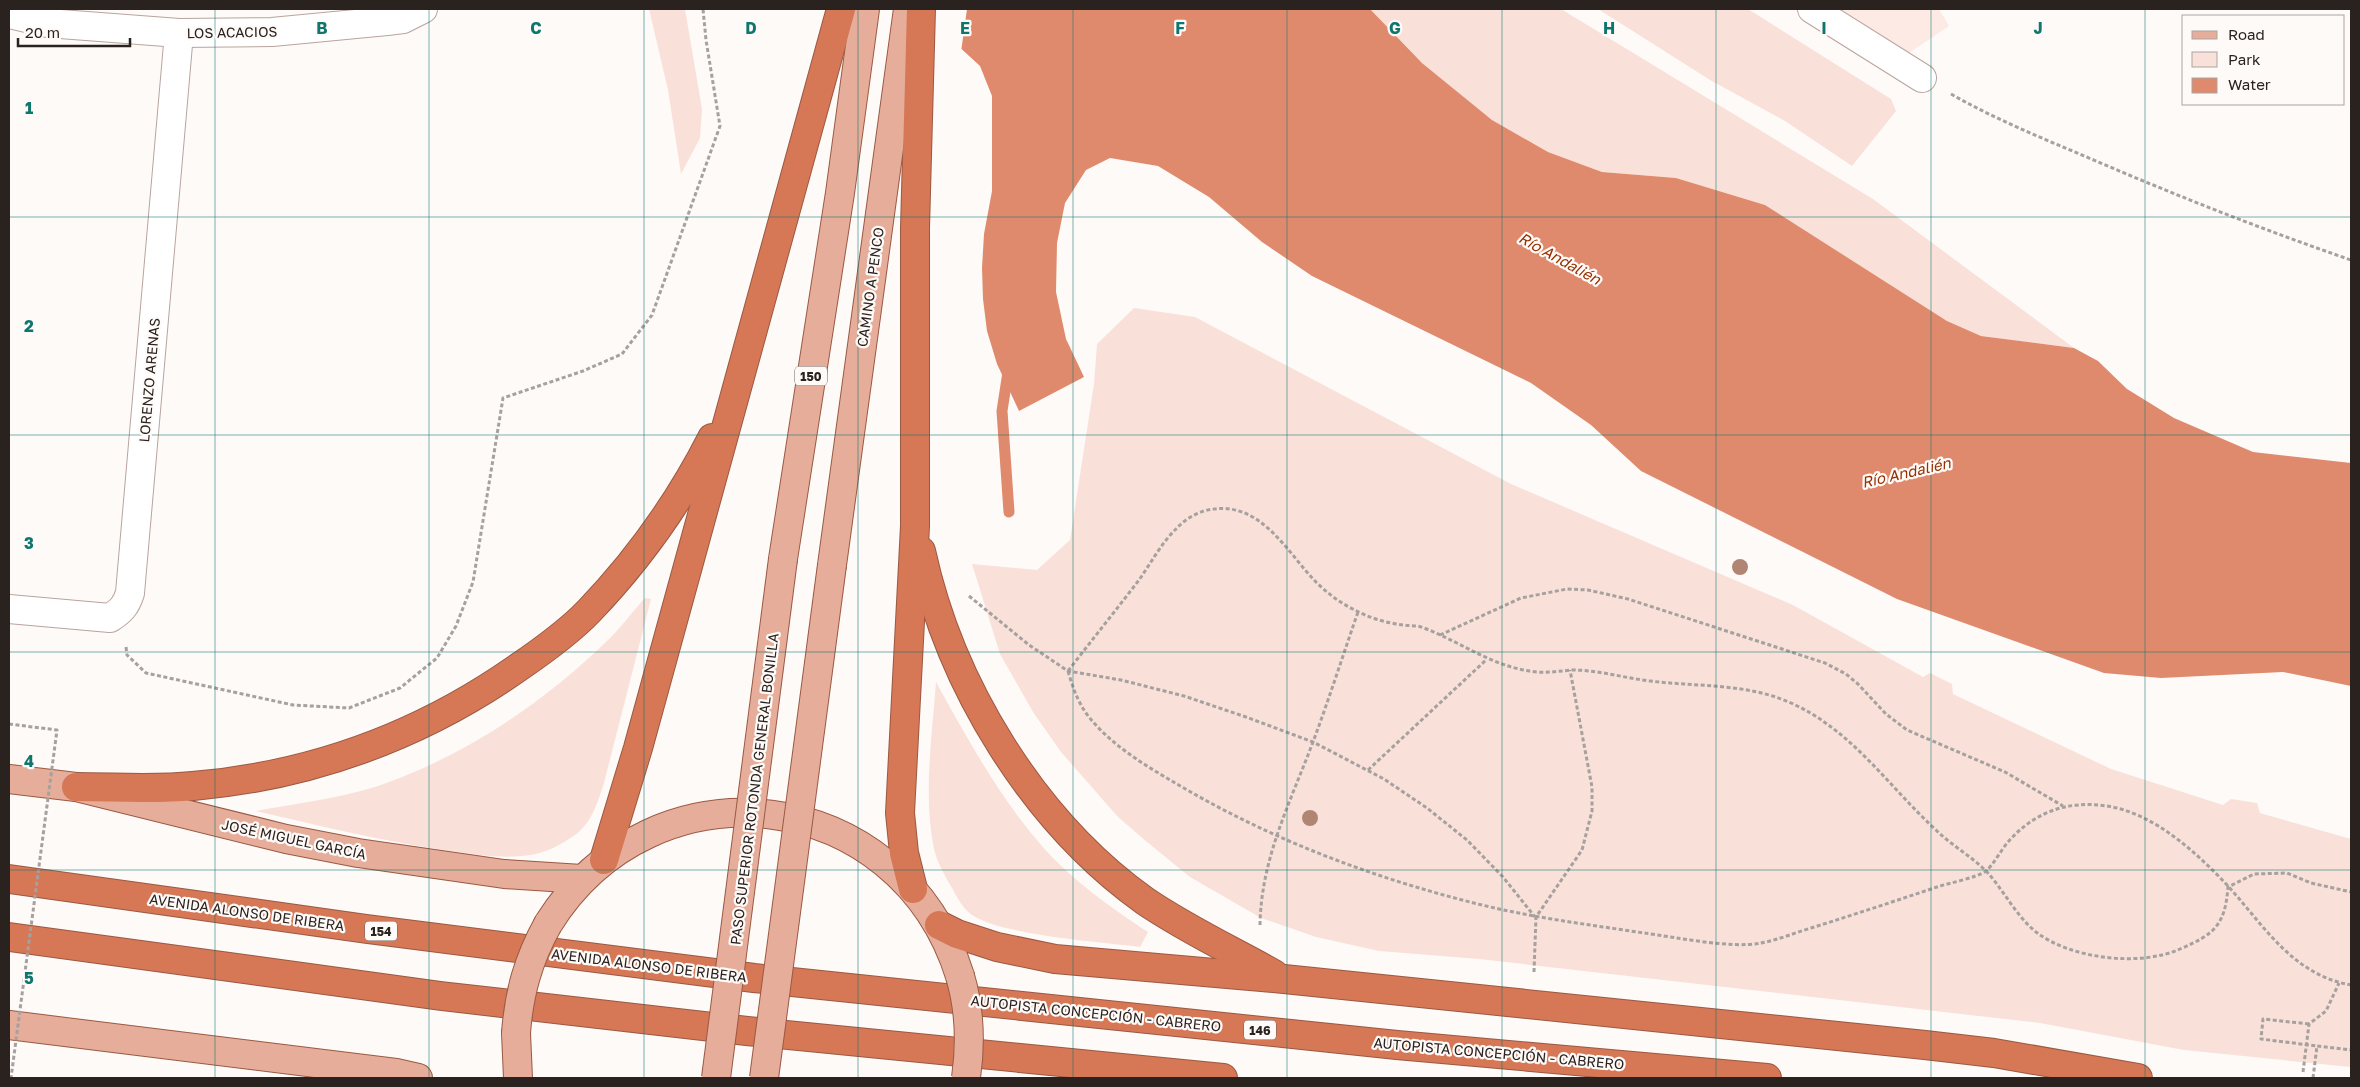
<svg xmlns="http://www.w3.org/2000/svg" width="2360" height="1087" viewBox="0 0 2360 1087" font-family="'Golos Text',sans-serif">
<rect width="100%" height="100%" fill="#fefaf8"/>
<polygon fill="#fdeae4" points="1834,9 1939,9 1949,26 1906,55"/>
<g fill="#f9e1d9">
<polygon points="649,9 685,9 702,109 700,138 681,174 668,90"/>
<polygon points="1370,9 1561,9 1873,199 2074,348 1981,336 1947,321 1765,205 1676,178 1602,172 1548,152 1492,120 1422,63"/>
<polygon points="1598,9 1748,9 1891,99 1896,111 1852,166 1785,121 1710,80"/>
<polygon points="1134,308 1195,317 1511,484 1793,605 1923,677 1930,673 1952,684 1953,694 2111,769 2223,805 2231,799 2257,803 2260,813 2351,839 2351,1067 2184,1050 2040,1023 1479,959 1379,951 1316,937 1261,918 1190,877 1147,842 1118,817 1061,752 1033,712 1000,654 972,564 1037,570 1070,540 1094,384 1097,344"/>
<path d="M 645,598 L 651,599 L 604,783 C 598,801 592,823 575,835 C 562,844 546,853 530,855 C 504,859 476,855 450,851 C 385,842 321,826 256,811 C 298,803 350,797 389,782 C 471,752 545,701 607,641 C 621,628 632,612 645,598 Z"/>
<path d="M 936,682 C 967,738 999,797 1042,846 C 1071,879 1111,908 1148,932 L 1140,947 C 1101,942 1001,935 972,915 C 963,909 957,897 952,888 C 945,876 937,862 934,849 C 923,795 932,737 936,682 Z"/>
</g>
<polygon fill="#df8a6d" points="918,9 1370,9 1422,63 1492,120 1548,152 1602,172 1676,178 1765,205 1947,321 1981,336 2074,348 2098,361 2127,389 2174,418 2253,452 2351,463 2351,686 2283,672 2161,678 2104,673 1897,599 1641,471 1591,425 1531,383 1312,276 1262,242 1209,197 1158,166 1110,158 1086,170 1065,203 1057,243 1056,292 1066,339 1084,377 1019,411 997,364 987,331 983,299 982,268 984,234 992,191 992,96 980,66"/>
<polygon fill="#fefaf8" points="916,9 967,9 961,52 917,11"/>
<g fill="none" stroke-linecap="round" stroke-linejoin="round">
<polyline stroke="#df8a6d" stroke-width="11" points="1008,372 1002,411 1009,512"/>
<defs>
<g id="street">
<polyline points="1812,9 1922,78"/>
<polyline points="9,14 47,23 179,33 272,32 387,21 403,19 423,9"/>
<path d="M 9,609 L 110,618 C 121,611 126,606 130,593 L 179,33"/>
</g>
<g id="primary">
<polyline points="783,559 840,193 865,9"/>
<polyline points="832,565 908,9"/>
<polyline points="9,779 76,787 286,839 358,853 504,874 582,879"/>
<path d="M 548,924 C 653,755 900,784 960,976"/>
<polyline points="9,1025 396,1073 418,1078"/>
<polyline points="516,1033 518,1078"/>
</g>
<g id="highway">
<path d="M 921,551 C 950,685 1033,821 1145,901 C 1186,929 1231,950 1274,974"/>
<path d="M 76,787 C 115,787 154,790 193,786 C 310,776 420,736 516,669 C 541,652 568,633 589,611 C 637,561 680,501 712,438"/>
<polyline points="604,860 638,748 841,9"/>
<polyline points="9,879 367,929 754,978 1397,1045 1767,1078"/>
<polyline points="913,889 904,853 900,813 915,526 915,228 921,9"/>
<polyline points="939,925 957,934 997,947 1055,959 1284,979 1925,1045 1994,1053 2138,1078"/>
<polyline points="9,937 441,996 747,1031 1223,1078"/>
</g>
</defs>
<use href="#street" stroke="#b8a49d" stroke-width="30"/>
<use href="#primary" stroke="#9a5943" stroke-width="30"/>
<use href="#highway" stroke="#9a5943" stroke-width="30"/>
<g stroke="#a6a09e" stroke-width="3" stroke-dasharray="4 2.5" stroke-linecap="butt">
<path d="M 1951,94 C 2000,122 2052,142 2103,164 C 2185,199 2267,231 2351,260"/>
<polyline points="969,596 1029,645 1068,671 1121,680 1184,696 1246,717 1313,742 1384,779 1427,808 1467,840 1503,877 1535,917"/>
<polyline points="1440,635 1521,598 1567,589 1588,590 1628,599 1825,663 1846,674 1858,684 1886,714 1907,730 2005,772 2063,806"/>
<polyline points="126,647 127,655 146,673 293,705 349,708 400,688 437,658 456,626 473,582 503,398 583,371 622,354 652,315 720,126 706,40 703,9"/>
<path d="M 1068,671 C 1092,640 1116,610 1139,580 C 1151,563 1162,542 1177,528 C 1186,518 1201,510 1214,509 C 1262,503 1287,552 1315,581 C 1327,593 1340,603 1355,610 C 1369,618 1387,623 1403,625 C 1410,626 1417,625 1424,628 C 1463,643 1494,668 1537,672 C 1549,673 1560,671 1572,670 C 1599,670 1624,678 1650,681 C 1698,687 1747,683 1791,703 C 1852,730 1889,787 1936,830 C 1951,845 1971,856 1986,871 C 2004,890 2015,915 2036,932 C 2071,959 2140,967 2180,949 C 2215,934 2225,925 2228,887 L 2254,874 L 2287,873 L 2311,883 L 2351,892"/>
<path d="M 1068,671 C 1073,688 1078,703 1089,717 C 1111,745 1146,766 1177,784 C 1268,838 1368,876 1470,902 C 1527,917 1585,924 1644,933 C 1675,937 1732,949 1761,943 C 1778,940 1794,933 1811,928 C 1853,915 1895,901 1937,887 C 1949,883 1976,878 1986,871 C 1994,864 2001,850 2008,842 C 2034,812 2068,800 2107,806 C 2154,813 2197,853 2228,886 C 2265,927 2293,975 2351,985"/>
<polyline points="1368,770 1486,660"/>
<path d="M 1260,925 C 1261,859 1290,803 1313,742 C 1329,699 1343,655 1358,612"/>
<polyline points="1534,972 1536,917 1582,850 1592,811 1592,787 1570,670"/>
<polyline points="2303,1072 2309,1024 2326,1011 2339,983"/>
<polyline points="2313,1078 2317,1046 2351,1050"/>
</g>
<use href="#street" stroke="#fff" stroke-width="28"/>
<use href="#primary" stroke="#e6ad9a" stroke-width="28"/>
<use href="#highway" stroke="#d67756" stroke-width="28"/>
<defs>
<g id="primary-bridge">
<path d="M 960,976 C 970,1010 971,1043 966,1078"/>
<path d="M 516,1033 C 519,993 528,960 548,924"/>
<polyline points="716,1078 783,559"/>
<polyline points="764,1078 832,565"/>
</g>
</defs>
<use href="#primary-bridge" stroke="#9a5943" stroke-width="30" stroke-linecap="butt"/>
<g stroke="#a6a09e" stroke-width="3" stroke-dasharray="4 2.5" stroke-linecap="butt">
<polyline points="9,724 57,730 11,1078"/>
<polyline points="2309,1024 2263,1019 2261,1039 2317,1046"/>
</g>
<use href="#primary-bridge" stroke="#e6ad9a" stroke-width="28"/>
</g>
<g fill="#b18573">
<circle cx="1740" cy="567" r="8"/>
<circle cx="1310" cy="818" r="8"/>
</g>
<path fill="none" stroke="#0f766e" stroke-width="1" stroke-opacity="0.55" d="M 215,9 L 215,1078M 429,9 L 429,1078M 644,9 L 644,1078M 858,9 L 858,1078M 1073,9 L 1073,1078M 1287,9 L 1287,1078M 1502,9 L 1502,1078M 1716,9 L 1716,1078M 1931,9 L 1931,1078M 2145,9 L 2145,1078M 9,217 L 2351,217M 9,435 L 2351,435M 9,652 L 2351,652M 9,870 L 2351,870"/>
<g text-anchor="middle" dominant-baseline="central" stroke-width="4.5" stroke-linejoin="round" paint-order="stroke">
<g fill="#fefaf8" stroke="#6a6360" stroke-width="1">
<rect x="795" y="366.5" width="32" height="19" rx="4"/>
<rect x="365" y="921.5" width="32" height="19" rx="4"/>
<rect x="1244" y="1020.5" width="32" height="19" rx="4"/>
</g>
<g font-size="12" font-weight="bold" fill="#2a221f">
<text x="811" y="376">150</text>
<text x="381" y="931">154</text>
<text x="1260" y="1030">146</text>
</g>
<g font-size="14" fill="#2a221f" stroke="#fefaf8">
<text transform="translate(232 32) rotate(-1)">LOS ACACIOS</text>
<text transform="translate(870 287) rotate(-82)">CAMINO A PENCO</text>
<text transform="translate(149 380) rotate(-85)">LORENZO ARENAS</text>
<text transform="translate(754 789) rotate(-83)">PASO SUPERIOR ROTONDA GENERAL BONILLA</text>
<text transform="translate(294 839) rotate(12)">JOSÉ MIGUEL GARCÍA</text>
<text transform="translate(247 912) rotate(8)">AVENIDA ALONSO DE RIBERA</text>
<text transform="translate(649 965) rotate(7)">AVENIDA ALONSO DE RIBERA</text>
<text transform="translate(1096 1013) rotate(6)">AUTOPISTA CONCEPCIÓN - CABRERO</text>
<text transform="translate(1499 1053) rotate(5)">AUTOPISTA CONCEPCIÓN - CABRERO</text>
</g>
<g font-size="15" font-style="italic" fill="#953102" stroke="#fefaf8">
<text transform="translate(1560 258) rotate(29)">Río Andalién</text>
<text transform="translate(1906 472) rotate(-13)">Río Andalién</text>
</g>
</g>
<g font-size="16" text-anchor="middle" font-weight="bold" fill="#0f766e" stroke="#fefaf8" stroke-width="4.5" stroke-linejoin="round" paint-order="stroke">
<text x="322" y="34">B</text>
<text x="536" y="34">C</text>
<text x="751" y="34">D</text>
<text x="965" y="34">E</text>
<text x="1180" y="34">F</text>
<text x="1395" y="34">G</text>
<text x="1609" y="34">H</text>
<text x="1824" y="34">I</text>
<text x="2038" y="34">J</text>
<text x="29" y="114">1</text>
<text x="29" y="332">2</text>
<text x="29" y="549">3</text>
<text x="29" y="767">4</text>
<text x="29" y="984">5</text>
</g>
<rect width="2360" height="1087" fill="none" stroke="#2a221f" stroke-width="20"/>
<rect x="2182" y="15" width="162" height="90" fill="#fefaf8" stroke="#a9a4a1"/>
<rect x="2192" y="31" width="25" height="8" fill="#e6ad9a" stroke="#a9a4a1"/>
<text x="2228" y="40" font-size="15" fill="#2a221f">Road</text>
<rect x="2192" y="52" width="25" height="15" fill="#f9e1d9" stroke="#a9a4a1"/>
<text x="2228" y="65" font-size="15" fill="#2a221f">Park</text>
<rect x="2192" y="78" width="25" height="15" fill="#df8a6d" stroke="#a9a4a1"/>
<text x="2228" y="90" font-size="15" fill="#2a221f">Water</text>
<path d="M18 38v8h112v-8" fill="none" stroke="#2a221f" stroke-width="2.5"/>
<text x="25" y="38" font-size="15" fill="#2a221f" stroke="#fefaf8" stroke-width="4" paint-order="stroke">20 m</text>
</svg>
